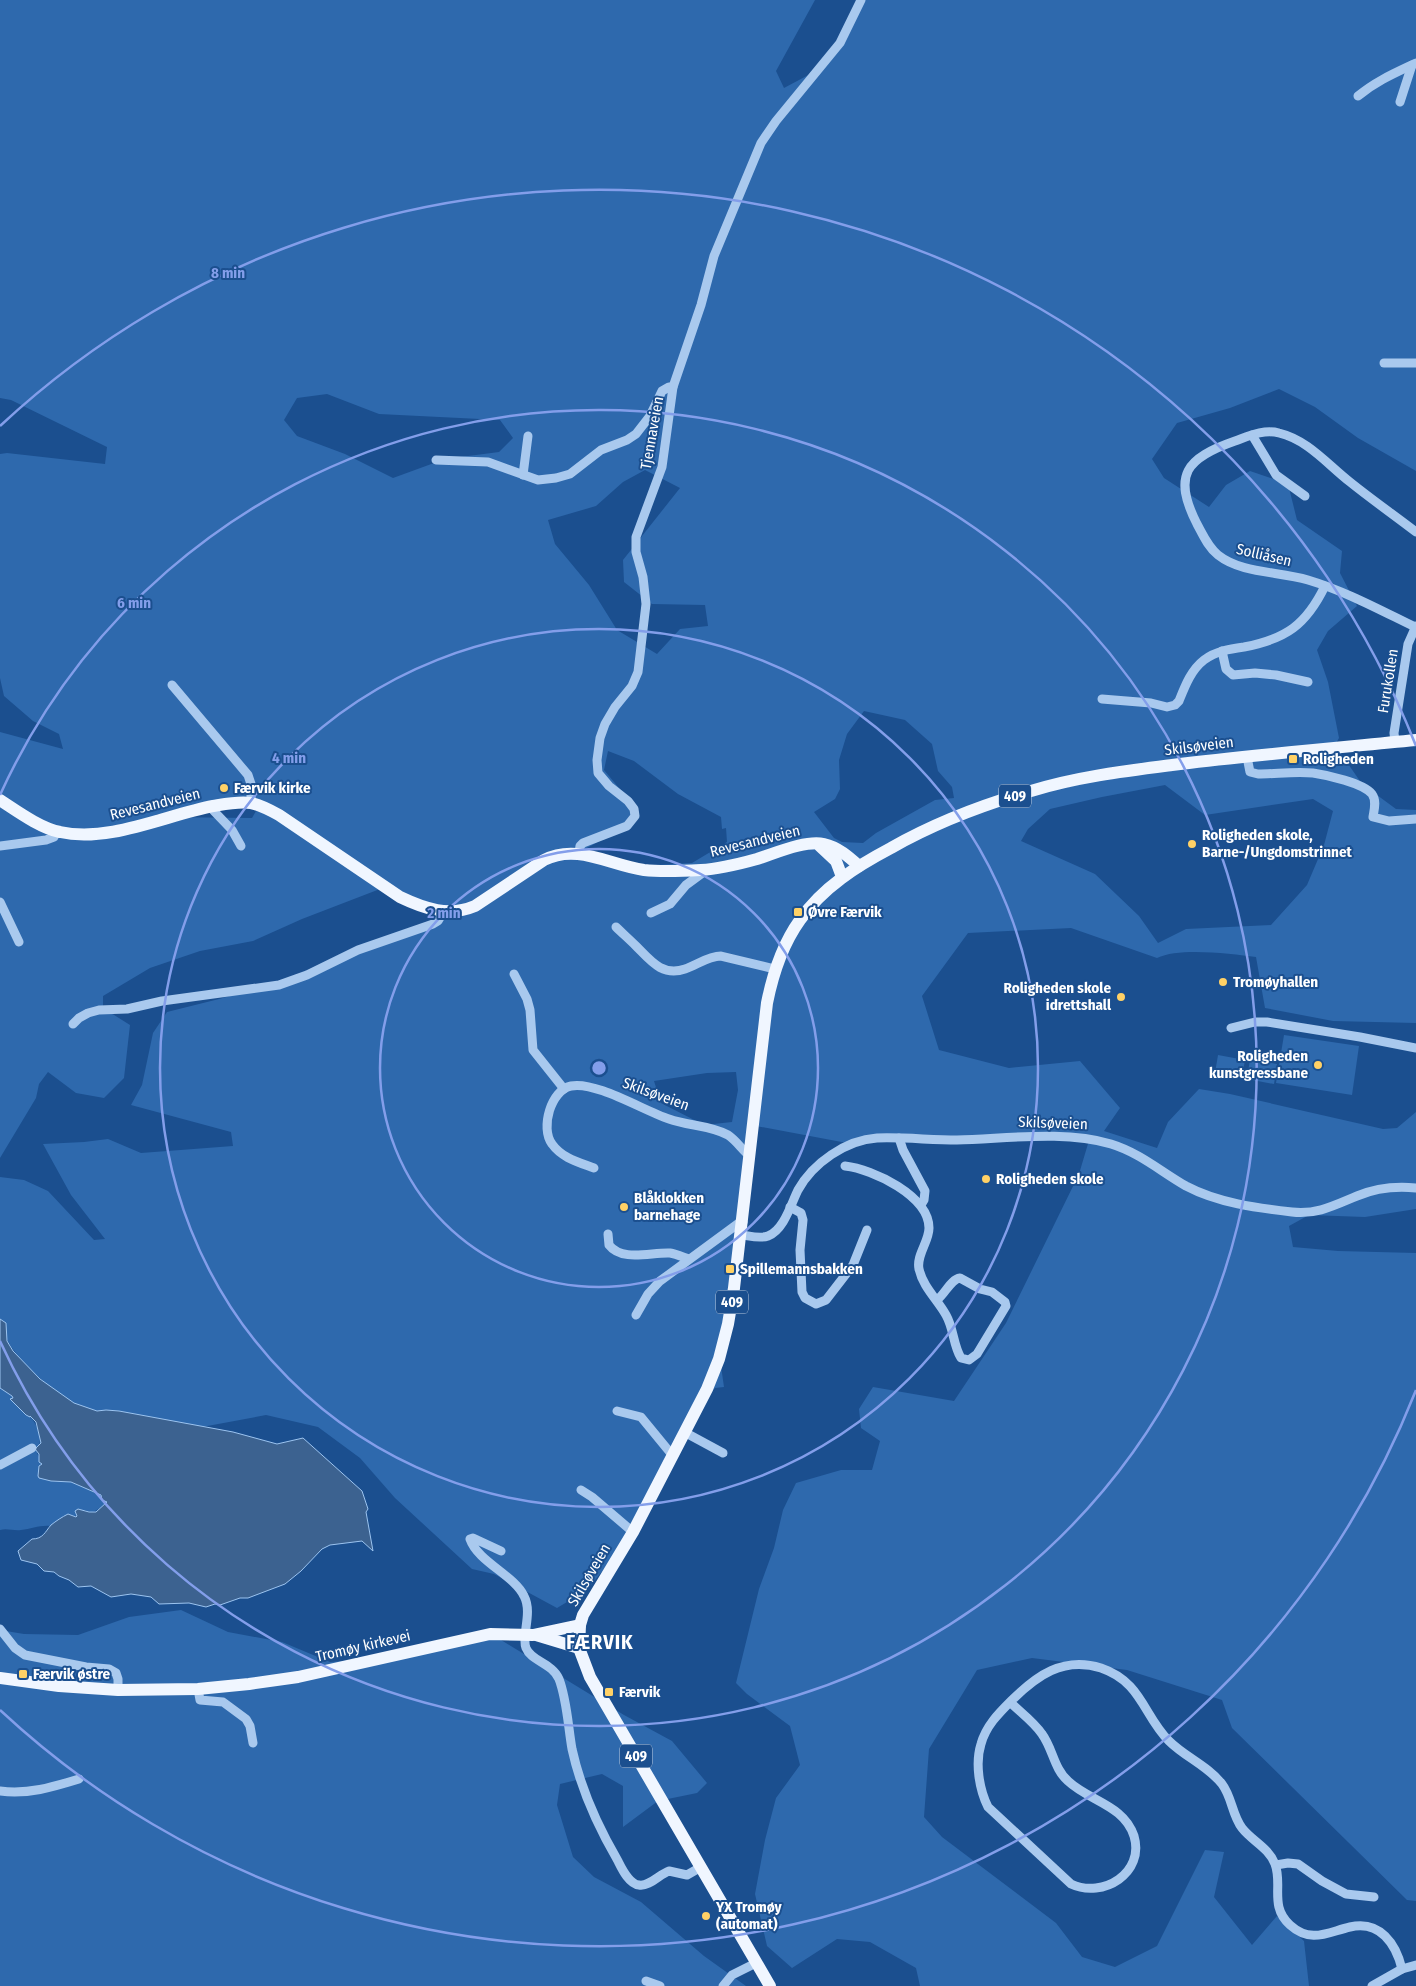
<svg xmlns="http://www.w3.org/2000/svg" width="1416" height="1986" viewBox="0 0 1416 1986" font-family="'Fira Sans Condensed',sans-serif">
<rect width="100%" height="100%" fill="#1b4f8f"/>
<g fill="#2e69ad" fill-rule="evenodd">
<path d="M 0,0 L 815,0 L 776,71 L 784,88 L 814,72 L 845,31 L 863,0 L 1416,0 L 1416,471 L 1358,438 L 1315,407 L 1279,389 L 1230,408 L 1177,423 L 1152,459 L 1164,478 L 1209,507 L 1226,485 L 1250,471 L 1288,484 L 1297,520 L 1342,551 L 1340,573 L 1357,606 L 1328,631 L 1317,650 L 1328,682 L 1339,738 L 1335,745 L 1362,784 L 1396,809 L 1416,810 L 1416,1023 L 1333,1021 L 1265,1008 L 1256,957 C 1231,954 1180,947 1157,958 L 1071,928 L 968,933 L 922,996 L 939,1050 L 1009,1068 L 1080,1061 L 1120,1108 L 1104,1131 L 1157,1148 L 1168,1122 L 1199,1089 L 1230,1094 L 1383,1129 L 1397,1128 L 1416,1112 L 1416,1209 L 1365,1217 L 1309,1215 L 1289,1226 L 1293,1247 L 1338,1251 L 1416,1253 L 1416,1901 L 1407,1900 L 1232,1728 L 1222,1700 L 1127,1670 L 1032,1658 L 977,1670 L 929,1749 L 924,1817 L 942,1837 L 1056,1923 L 1082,1957 L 1115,1967 L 1157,1946 L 1205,1850 L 1224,1852 L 1214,1897 L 1252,1945 L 1277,1916 L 1304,1941 L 1309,1986 L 920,1986 L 916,1968 L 870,1942 L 837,1939 L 792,1968 L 767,1946 L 755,1894 L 765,1840 L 776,1798 L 800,1765 L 790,1726 L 747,1694 L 736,1683 L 759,1589 L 774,1548 L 783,1510 L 796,1483 L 841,1470 L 872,1470 L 880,1441 L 861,1428 L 859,1409 L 873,1387 L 954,1401 L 1006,1323 L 1079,1174 L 1090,1137 L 896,1138 L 847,1143 L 756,1126 L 720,1359 L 724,1387 L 715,1388 L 697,1406 L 621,1548 L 587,1590 L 557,1608 L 494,1574 L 472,1569 L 395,1498 L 360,1458 L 318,1427 L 266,1415 L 202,1427 L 119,1411 C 111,1410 103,1412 96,1411 C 68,1407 16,1362 6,1337 L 7,1332 L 0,1319 L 0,1177 L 24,1180 L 48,1191 L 94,1240 L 105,1239 L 71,1195 L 43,1144 L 84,1142 L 108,1139 L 141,1153 L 233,1146 L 231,1132 L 131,1105 L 142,1085 L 153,1033 L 167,1012 L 219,999 L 321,970 L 442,919 L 380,889 L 302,919 L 253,941 L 200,951 L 150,968 L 103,996 L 103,1008 L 130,1025 L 124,1078 L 104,1098 L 76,1093 L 48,1072 L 39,1084 L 36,1098 L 0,1158 L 0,732 L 63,749 L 59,734 L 33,721 L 4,696 L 0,678 L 0,454 L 7,453 L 105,464 L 107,447 L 11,400 L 0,398 ZM 327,394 L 379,414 L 500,420 L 513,438 L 499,452 L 445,459 L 393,478 L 345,454 L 297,436 L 284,420 L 297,398 ZM 645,470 L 680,488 L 623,560 L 624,582 L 652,604 L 705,605 L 708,626 L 680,629 L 657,654 L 617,630 L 589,585 L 555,544 L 548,520 L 596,506 L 623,482 ZM 864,711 L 905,720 L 932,744 L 938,771 L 952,787 L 954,798 L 935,800 L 876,833 L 863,843 L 842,842 L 834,838 L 814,812 L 835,799 L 840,789 L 839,760 L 847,734 ZM 608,751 L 634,761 L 678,794 L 721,817 L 722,829 L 726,828 L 727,842 L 692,863 L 640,866 L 585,849 L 631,824 L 639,812 L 604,770 ZM 1165,785 L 1205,815 L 1313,799 L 1333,811 L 1324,845 L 1307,885 L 1271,925 L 1186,929 L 1158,943 L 1139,916 L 1095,874 L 1021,841 L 1028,829 L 1050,809 L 1102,797 ZM 233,800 L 279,813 L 268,814 L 256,811 L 252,818 L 159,817 L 156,814 L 184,815 ZM 736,1072 L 738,1090 L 732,1122 L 704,1125 L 661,1103 L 654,1081 L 707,1073 Z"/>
<polygon points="1284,1035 1359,1046 1352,1095 1276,1083"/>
<polygon points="1218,1055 1245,1060 1242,1077 1215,1073"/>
<polygon points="1250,1059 1277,1064 1274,1084 1247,1079"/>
<path d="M 0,1388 L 12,1396 L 13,1398 L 11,1399 L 29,1416 L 30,1416 C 39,1428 43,1438 37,1453 L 51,1481 L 71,1482 L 101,1495 L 107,1503 C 98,1508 95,1515 85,1510 C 73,1520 61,1517 50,1526 C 40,1525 31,1529 21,1530 C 14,1531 7,1528 0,1530 Z"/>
<polygon points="181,1610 228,1632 282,1642 330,1662 383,1658 488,1632 624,1715 672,1741 707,1783 697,1793 658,1801 623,1827 623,1786 602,1774 560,1784 557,1805 573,1857 594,1877 641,1902 704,1956 746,1986 0,1986 0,1630 24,1634 78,1635 129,1617"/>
</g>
<path fill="#3c6290" stroke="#9cc4f0" d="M 0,1319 L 6,1323 L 7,1341 L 13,1351 L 40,1379 L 74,1403 L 97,1411 L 106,1410 L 119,1411 L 233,1432 L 277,1444 L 303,1438 L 362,1491 L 368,1509 L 366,1512 L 373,1551 L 362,1541 L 330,1545 L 322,1549 L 301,1571 L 285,1584 L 248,1598 L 240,1598 L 220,1605 L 215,1604 L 206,1607 L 189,1603 L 159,1604 L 151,1597 L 131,1594 L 111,1597 L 91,1586 L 78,1587 L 69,1580 L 59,1576 L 54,1572 L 44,1571 L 37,1564 L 21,1560 L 18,1551 L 32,1539 C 43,1539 45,1532 51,1525 C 56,1521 62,1517 68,1514 L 76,1517 L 77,1516 L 75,1511 L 78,1509 L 89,1512 L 96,1512 L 107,1502 L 102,1500 L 101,1495 L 71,1482 L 51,1481 L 39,1478 L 38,1476 L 39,1466 L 42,1464 L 39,1462 L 39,1454 L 35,1449 L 41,1443 L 36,1422 L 30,1416 L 30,1417 L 26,1415 L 10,1399 L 13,1398 L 12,1396 L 0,1388 Z"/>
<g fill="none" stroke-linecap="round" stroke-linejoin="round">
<g stroke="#a9c9ee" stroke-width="9">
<path d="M 1358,96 C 1376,81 1395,73 1416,63"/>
<polyline points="1400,102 1412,65"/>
<polyline points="1384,363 1416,363"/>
<polyline points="1252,435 1276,475 1305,496"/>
<polyline points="436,460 488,462 538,480 556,478 570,474 601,450 627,440 636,434 650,416 662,391 669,387 673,387"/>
<polyline points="523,475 528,436"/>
<path d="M 1415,627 C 1380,610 1345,591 1308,580 C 1279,571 1242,574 1218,555 C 1208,547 1203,535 1197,524 C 1172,475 1186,458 1235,441 C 1249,436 1264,429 1279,433 C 1308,440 1327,464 1350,482 C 1371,499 1394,515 1416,532"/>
<polyline points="1222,651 1226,669 1233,675 1255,673 1276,675 1308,682"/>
<polyline points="172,685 248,775 251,784 251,803"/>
<path d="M 1102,699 L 1151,703 L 1167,707 L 1175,705 L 1179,701 C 1185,686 1191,670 1204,660 C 1216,651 1230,649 1244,647 C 1286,639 1306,625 1325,586"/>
<polyline points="1395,742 1394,733 1408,644 1416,626"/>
<path d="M 1247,757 L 1250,772 L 1258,774 C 1276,774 1295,771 1313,773 C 1327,775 1363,783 1372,794 C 1377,801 1374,810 1373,817 L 1389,821 L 1416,819"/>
<polyline points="210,807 232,830 241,846"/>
<polyline points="0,846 46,840 54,837 56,831"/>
<polyline points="579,853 580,846 583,843 627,826 635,816 634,809 628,801 609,786 598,773 597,760 600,738 605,724 615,707 632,686 638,672 646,604 643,577 636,552 636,537 662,467 673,387 701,305 714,256 761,143 776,121 840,43 861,0"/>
<polyline points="0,902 19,942"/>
<polyline points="651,913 670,904 686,885 701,874 702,870"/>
<path d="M 616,927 C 622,933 629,939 636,946 C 650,960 662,977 685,969 C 697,965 708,956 721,956 L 775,969"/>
<polyline points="514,974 527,999 530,1010 533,1050 564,1089"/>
<polyline points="73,1024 79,1018 88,1013 99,1010 127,1009 162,1001 279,985 307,975 358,950 433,924 438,921 444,911"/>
<polyline points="1231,1028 1255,1022 1267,1022 1360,1037 1416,1048"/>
<polyline points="899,1138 903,1150 925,1191 924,1200 921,1205"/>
<path d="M 845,1166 C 873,1169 929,1196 929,1228 C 929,1242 916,1255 919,1269 C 923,1287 937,1299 946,1315 C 954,1329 953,1345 961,1358 L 969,1360 L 977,1354 L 1006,1306 L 1005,1302 L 992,1292 L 980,1289 L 960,1278 C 951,1279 945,1294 937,1300"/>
<path d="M 594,1168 C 578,1162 562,1158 552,1144 C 540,1128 551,1090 571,1086 C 596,1081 644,1111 669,1119 C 688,1126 710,1125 728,1135 C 737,1141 742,1150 750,1156"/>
<polyline points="790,1207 801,1213 803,1220 800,1250 802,1292 805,1298 816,1304 826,1300 853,1265 867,1230"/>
<path d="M 608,1234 L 609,1245 C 622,1262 651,1252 670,1253 C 676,1254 683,1257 689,1259"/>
<path d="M 742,1235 C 750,1236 760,1239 768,1236 C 784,1230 791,1204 798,1190 C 813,1163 846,1140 877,1138 C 904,1137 930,1140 957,1140 C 1005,1139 1064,1130 1111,1144 C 1140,1153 1160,1171 1186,1186 C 1218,1203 1257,1208 1292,1212 C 1317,1215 1335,1205 1357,1196 C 1376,1188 1396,1186 1416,1188"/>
<polyline points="636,1315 648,1294 660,1281 739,1223 743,1222"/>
<polyline points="617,1411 641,1417 673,1456"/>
<polyline points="686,1433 723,1453"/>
<polyline points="0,1465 32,1448"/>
<polyline points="581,1490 592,1497 633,1532"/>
<path d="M 501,1551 L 473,1538 L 470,1539 C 478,1562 514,1575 524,1596 C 533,1613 521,1636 526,1648 C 531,1661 552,1663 559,1679 C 567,1700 568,1726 572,1749 C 581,1790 597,1825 618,1861 C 622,1869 629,1884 639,1885 C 649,1887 660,1874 669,1871 L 687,1875 L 701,1867"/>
<polyline points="0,1629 15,1648 25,1655 86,1667 109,1669 116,1673 118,1679 118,1690"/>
<polyline points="198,1689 200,1700 223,1702 246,1719 250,1726 253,1743"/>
<path d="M 1010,1702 C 1020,1712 1034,1722 1042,1734 C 1053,1749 1054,1769 1068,1781 C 1089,1801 1124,1805 1134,1836 C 1145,1873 1103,1899 1071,1884 L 988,1807 C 979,1789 975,1763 981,1744 C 986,1726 998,1714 1011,1701 C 1036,1676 1063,1656 1101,1668 C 1142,1682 1143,1715 1169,1741 C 1185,1757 1208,1766 1222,1784 C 1232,1797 1232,1815 1242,1828 C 1252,1841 1269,1848 1275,1864 C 1283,1885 1269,1906 1290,1925 C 1311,1944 1328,1932 1350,1927 C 1380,1920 1396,1944 1402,1969"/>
<path d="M 0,1791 C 27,1795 53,1787 79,1779"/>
<polyline points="1276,1865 1288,1863 1298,1864 1322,1881 1346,1894 1374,1897"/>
<polyline points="646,1981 660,1986"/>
<polyline points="723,1986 732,1975 756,1963"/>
<polyline points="1372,1986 1402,1969 1416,1965"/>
</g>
<g stroke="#f0f6ff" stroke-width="12">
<path d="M 0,800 C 17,811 40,828 60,832 C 109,843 166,815 213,806 C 225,804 239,801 251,803 C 261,805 270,810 279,815 L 400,897 C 425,909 449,917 475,906 L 544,860 C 577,843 609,865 644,870 C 662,872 682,871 701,870 C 720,869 739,864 757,859 C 776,853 805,840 824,844 C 838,847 849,857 859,866"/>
<polyline points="820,846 836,861 842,877"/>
<polyline points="536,1635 579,1648"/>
<polyline points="0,1678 59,1686 118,1690 198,1689 249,1684 298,1677 490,1634 533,1635 580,1625"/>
<path d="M 770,1986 L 590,1677 L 579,1648 L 580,1625 L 583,1615 L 633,1532 L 707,1389 L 719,1359 L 728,1324 L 734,1288 L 767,1003 C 773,973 782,945 800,920 C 823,887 857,866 891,848 C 935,823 982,805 1031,791 C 1076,777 1125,771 1172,765 C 1253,755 1335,748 1416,740"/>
</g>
</g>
<g fill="none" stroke="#839eea" stroke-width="2.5">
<circle cx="599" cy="1068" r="219"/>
<circle cx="599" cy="1068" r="439"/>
<path d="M0 795A658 658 0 1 1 0 1341"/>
<path d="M1416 1390A878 878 0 0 1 0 1710M0 426A878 878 0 0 1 1416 746"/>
</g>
<g fill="#ffd166" stroke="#1b4f8f" stroke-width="2">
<rect x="1288" y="754" width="10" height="10" rx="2.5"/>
<circle cx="224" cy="788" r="5"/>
<circle cx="1192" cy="844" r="5"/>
<rect x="793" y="907" width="10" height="10" rx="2.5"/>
<circle cx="1223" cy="982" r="5"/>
<circle cx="1121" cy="997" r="5"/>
<circle cx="1318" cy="1065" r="5"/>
<circle cx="986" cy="1179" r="5"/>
<circle cx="624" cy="1207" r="5"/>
<rect x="725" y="1264" width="10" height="10" rx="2.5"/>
<rect x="18" y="1669" width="10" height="10" rx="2.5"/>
<rect x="604" y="1687" width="10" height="10" rx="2.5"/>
<circle cx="706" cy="1916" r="5"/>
</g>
<g text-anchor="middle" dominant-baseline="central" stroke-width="4" stroke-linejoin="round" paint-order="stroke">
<g fill="#1b4f8f" stroke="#bbcadd" stroke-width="1">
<rect x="999" y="784.5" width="32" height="23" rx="4"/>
<rect x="716" y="1290.5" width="32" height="23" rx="4"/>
<rect x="620" y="1744.5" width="32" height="23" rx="4"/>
</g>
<g font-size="14" font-weight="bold" fill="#fff">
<text x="1015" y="796">409</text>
<text x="732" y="1302">409</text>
<text x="636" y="1756">409</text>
</g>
<g font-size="15" fill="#fff" stroke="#1b4f8f">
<text transform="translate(652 433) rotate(-80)">Tjennaveien</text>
<text transform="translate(1264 555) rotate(13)">Solliåsen</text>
<text transform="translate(1388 681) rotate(-81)">Furukollen</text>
<text transform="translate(1199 746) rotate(-7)">Skilsøveien</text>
<text transform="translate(155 804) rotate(-14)">Revesandveien</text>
<text transform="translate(755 841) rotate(-14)">Revesandveien</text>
<text transform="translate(656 1094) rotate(20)">Skilsøveien</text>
<text transform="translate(1053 1123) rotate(2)">Skilsøveien</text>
<text transform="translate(589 1575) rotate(-60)">Skilsøveien</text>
<text transform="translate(363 1646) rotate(-13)">Tromøy kirkevei</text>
</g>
<g font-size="15" font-weight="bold" fill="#fff" stroke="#1b4f8f" text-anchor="start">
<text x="1303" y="759">Roligheden</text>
<text x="234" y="788">Færvik kirke</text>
<text x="1202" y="835">Roligheden skole,<tspan x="1202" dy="17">Barne-/Ungdomstrinnet</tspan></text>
<text x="808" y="912">Øvre Færvik</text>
<text x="1233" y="982">Tromøyhallen</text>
<text x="1111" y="988" text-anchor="end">Roligheden skole<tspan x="1111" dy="17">idrettshall</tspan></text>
<text x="1308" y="1056" text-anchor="end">Roligheden<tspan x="1308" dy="17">kunstgressbane</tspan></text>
<text x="996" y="1179">Roligheden skole</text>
<text x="634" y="1198">Blåklokken<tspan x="634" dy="17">barnehage</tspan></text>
<text x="740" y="1269">Spillemannsbakken</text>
<text x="33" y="1674">Færvik østre</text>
<text x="619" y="1692">Færvik</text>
<text x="716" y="1907">YX Tromøy<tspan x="716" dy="17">(automat)</tspan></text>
</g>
<g font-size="20" font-weight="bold" letter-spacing="1" fill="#fff" stroke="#1b4f8f">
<text x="600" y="1642">FÆRVIK</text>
</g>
</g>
<circle cx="599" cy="1068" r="8" fill="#839eea" stroke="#1b4f8f" stroke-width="2.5"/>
<g font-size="15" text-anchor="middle" font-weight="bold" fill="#839eea" stroke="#1b4f8f" stroke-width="4" stroke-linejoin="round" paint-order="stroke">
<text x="228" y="278">8 min</text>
<text x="134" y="608">6 min</text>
<text x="289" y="763">4 min</text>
<text x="444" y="918">2 min</text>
</g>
</svg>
